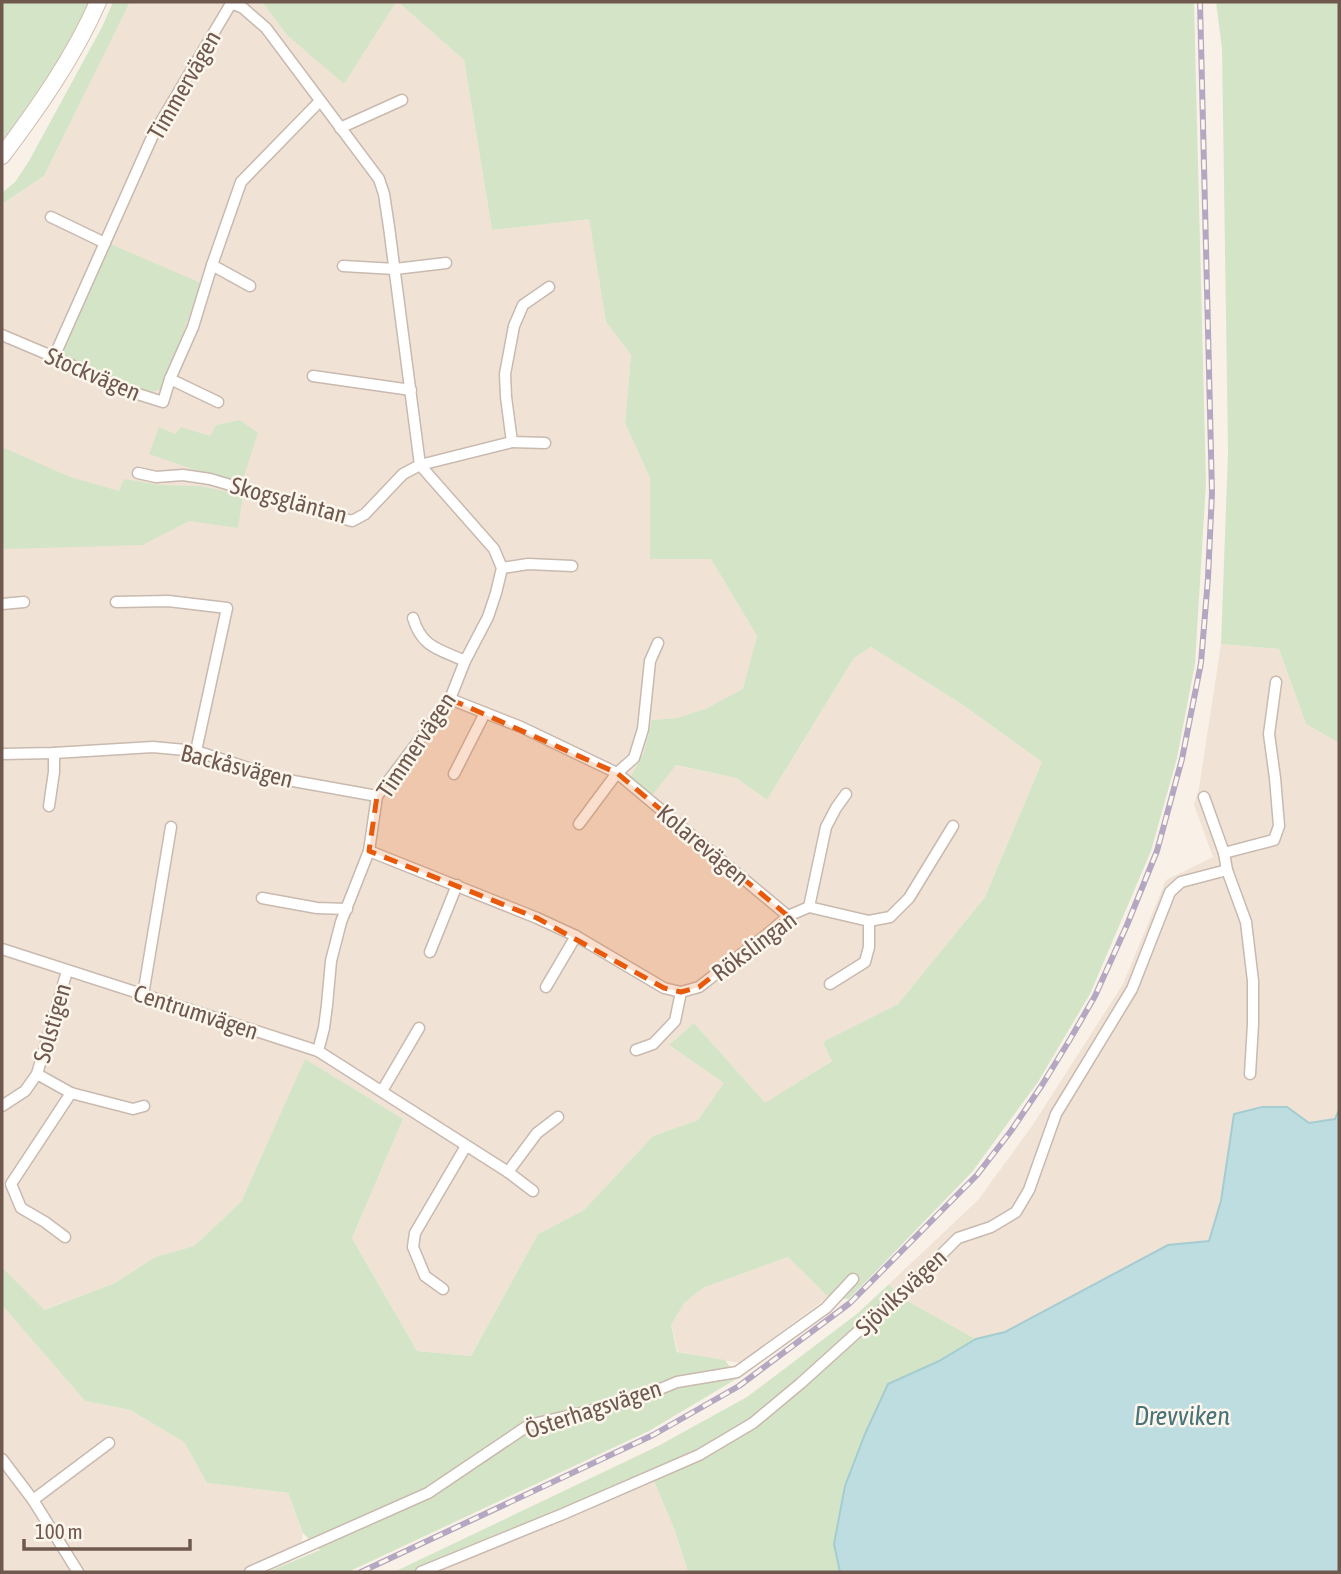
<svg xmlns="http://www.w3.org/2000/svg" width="1341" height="1574" viewBox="0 0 1341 1574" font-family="'Asap Condensed',sans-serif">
<rect width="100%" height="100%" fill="#f9f1e7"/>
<g fill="#f0e3d6">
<polygon points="130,2 262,2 286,34 398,2 464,60 492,230 589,218 606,322 631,355 625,423 650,478 650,558 711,559 757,636 744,689 705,709 677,718 653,720 644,752 630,778 675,765 736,778 767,800 854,658 871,647 963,705 1042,762 985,897 898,1004 824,1042 833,1060 765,1104 694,1023 670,1046 725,1083 698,1120 653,1136 584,1210 538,1234 471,1356 417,1351 352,1238 403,1119 305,1060 241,1202 194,1246 155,1257 115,1283 43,1310 2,1267 2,204 44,176"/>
<polygon points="1221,644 1279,649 1306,724 1339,743 1339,1110 1335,1119 1309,1123 1286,1107 1234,1114 1221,1201 1209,1241 1168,1245 1004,1332 976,1339 902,1298 889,1284 978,1200 1032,1126 1123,984 1166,880 1213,857 1194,805 1199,788"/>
<polygon points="788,1257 828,1297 739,1363 678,1352 671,1325 683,1303 703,1288"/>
<polygon points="2,1305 85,1401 130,1410 184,1442 207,1483 288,1493 303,1533 300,1551 252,1572 2,1572"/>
<polygon points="654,1481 675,1531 688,1572 434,1572"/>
</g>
<g fill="#d4e5c7">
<polygon points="2,2 90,2 77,31 55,71 2,144"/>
<polygon points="113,2 130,2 44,176 2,204 2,193 15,182 29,161 102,27"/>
<polygon points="262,2 396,2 344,84 286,34"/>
<polygon points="398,2 1194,2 1206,483 1195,664 1177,758 1151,851 1090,994 1038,1082 972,1172 849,1299 828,1297 788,1257 703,1288 684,1303 671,1325 677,1352 725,1360 738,1378 649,1431 348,1572 267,1572 320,1550 303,1533 288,1493 207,1483 184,1442 130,1410 85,1401 2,1305 2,1267 44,1310 115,1283 155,1257 194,1246 241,1202 305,1059 403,1119 352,1238 417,1351 471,1356 538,1234 584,1210 653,1136 698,1120 724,1083 669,1045 694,1023 765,1103 832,1061 823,1042 898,1004 985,897 1042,762 963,705 871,647 854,658 767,800 736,778 676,765 651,797 630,778 644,752 652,720 677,718 705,709 743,689 757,636 711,559 650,559 650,478 625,423 631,355 606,322 589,219 492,230 464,60"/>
<polygon points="1216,2 1339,2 1339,743 1306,724 1279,649 1221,644 1228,452 1222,49"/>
<polygon points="110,244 201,283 163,389 142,394 58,355"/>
<polygon points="240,420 258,433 242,482 192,469 149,454 159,427 175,434 181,427 210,436 216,425"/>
<polygon points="2,447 70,477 119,491 124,479 160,485 200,486 243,495 238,528 189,521 143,545 5,549 2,545"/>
<polygon points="889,1284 897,1293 753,1420 698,1452 413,1572 394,1572 658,1446 747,1397 858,1313"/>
<polygon points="902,1298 976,1339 939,1361 1135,1572 688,1572 675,1531 654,1481 703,1458"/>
</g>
<polygon fill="#bedde0" stroke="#a5ccd1" stroke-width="2" points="1262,1107 1287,1107 1309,1123 1335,1119 1339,1110 1339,1572 840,1572 834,1544 845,1486 865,1434 888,1384 939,1361 976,1339 1005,1332 1168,1245 1209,1241 1221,1201 1234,1114"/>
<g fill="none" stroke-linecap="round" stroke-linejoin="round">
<defs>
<g id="street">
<polyline points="231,3 243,8 266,28 379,179 384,194 389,227 420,465 494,549 502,568 496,593 488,617 465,661 450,699 377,796 369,851 341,922 331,961 327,1005 324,1028 318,1051"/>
<polyline points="340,128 402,100"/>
<polyline points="51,217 105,243"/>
<polyline points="212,265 250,286"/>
<polyline points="343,266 395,269 446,263"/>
<polyline points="2,335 54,357 122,389 163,402 170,379 193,327 212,265 241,182 320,101"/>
<polyline points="54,357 153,135 232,2"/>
<polyline points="313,376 411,390"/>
<polyline points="170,379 218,402"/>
<polyline points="545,443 512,442 506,397 505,374 514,326 523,305 549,287"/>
<polyline points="138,473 156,477 183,475 210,479 352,521 365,514 403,474 420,465 512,442"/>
<polyline points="502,568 528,564 572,566"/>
<polyline points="116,602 168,601 227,608 196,751"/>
<polyline points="2,604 24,602"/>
<path d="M 413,618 C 422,648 439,649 465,661"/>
<polyline points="450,699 521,727 617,773 788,916"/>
<polyline points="2,754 54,753 153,747 196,751 282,779 377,796"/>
<polyline points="454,774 485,713"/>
<polyline points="1204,797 1224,853 1227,870 1246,922 1253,981 1253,1024 1250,1074"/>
<polyline points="49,806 54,772 54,753"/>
<polyline points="579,824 617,773 634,758 643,729 650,661 658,643"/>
<polyline points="369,851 537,918 576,936 664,988 681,992 699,987 770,932 788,916 809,907 869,921 890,917 909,898 953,826"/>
<polyline points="1224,853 1274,840 1279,826 1275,778 1269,734 1276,682"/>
<polyline points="262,898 317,908 347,909"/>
<polyline points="809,907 826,827 836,808 846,794"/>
<polyline points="2,949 318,1051 508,1172 533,1191"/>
<polyline points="430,952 457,885"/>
<polyline points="830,984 865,962 869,947 869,921"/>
<polyline points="546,987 576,936"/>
<polyline points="143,995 171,827"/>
<polyline points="636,1050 653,1044 675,1021 681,992"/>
<polyline points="37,1074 67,971"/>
<polyline points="382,1091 419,1028"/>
<polyline points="2,1106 25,1091 37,1074 71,1093"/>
<polyline points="508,1172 537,1133 558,1117"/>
<polyline points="65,1237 45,1222 21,1208 11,1184 71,1093 133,1109 144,1106"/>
<polyline points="443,1289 425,1276 413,1247 415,1233 466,1146"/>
<polyline points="2,1459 33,1500 78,1572"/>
<polyline points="33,1500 109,1443"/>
<polyline points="250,1572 428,1493 529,1425 631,1401 677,1382 737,1372 826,1308 853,1279"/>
<polyline points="421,1572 563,1514 699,1455 753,1423 801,1383 926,1270 958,1238 991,1227 1016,1212 1029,1190 1056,1114 1132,989 1170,892 1181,882 1227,870"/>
</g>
<path id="secondary" d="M 2,156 C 38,108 74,57 98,2"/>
</defs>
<use href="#street" stroke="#c9b9ae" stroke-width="13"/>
<use href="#secondary" stroke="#cebbaf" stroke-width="18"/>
<use href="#street" stroke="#fff" stroke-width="10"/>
<use href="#secondary" stroke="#fff" stroke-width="16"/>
<defs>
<polyline id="rail" points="361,1572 653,1435 739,1386 850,1303 977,1175 1011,1131 1042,1085 1069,1041 1095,996 1127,925 1157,851 1182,759 1201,663 1208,578 1212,493 1200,2"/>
</defs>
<use href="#rail" stroke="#b4a7c1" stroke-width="6"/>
<use href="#rail" stroke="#fdf6ed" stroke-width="3.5" stroke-dasharray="10" stroke-linecap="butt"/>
</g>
<path fill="#e8590c" fill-opacity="0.2" stroke="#e8590c" stroke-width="5" stroke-dasharray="14 9" stroke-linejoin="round" d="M 450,699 L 617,773 L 788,916 L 699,987 L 681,992 L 664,988 L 537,918 L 369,851 L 377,796 Z"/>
<g text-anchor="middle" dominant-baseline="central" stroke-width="5" stroke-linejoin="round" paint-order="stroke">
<g font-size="24" fill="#6f594f" stroke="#fdf6ed">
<text transform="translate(184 85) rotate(-60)">Timmervägen</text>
<text transform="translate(93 374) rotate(23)">Stockvägen</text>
<text transform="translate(289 500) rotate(15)">Skogsgläntan</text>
<text transform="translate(416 745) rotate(-56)">Timmervägen</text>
<text transform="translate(237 766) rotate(14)">Backåsvägen</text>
<text transform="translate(703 845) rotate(40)">Kolarevägen</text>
<text transform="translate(754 946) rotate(-37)">Rökslingan</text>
<text transform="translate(196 1012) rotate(18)">Centrumvägen</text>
<text transform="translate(52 1023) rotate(-74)">Solstigen</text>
<text transform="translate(901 1292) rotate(-43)">Sjöviksvägen</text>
<text transform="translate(593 1409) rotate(-18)">Österhagsvägen</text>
</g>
<g font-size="26" font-style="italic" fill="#487379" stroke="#fdf6ed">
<text x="1182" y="1416">Drevviken</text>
</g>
</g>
<rect width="1341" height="1574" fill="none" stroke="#6f594f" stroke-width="7"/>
<path d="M24 1539v10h166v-10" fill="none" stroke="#6f594f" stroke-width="3.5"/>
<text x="35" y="1539" font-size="21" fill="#6f594f" stroke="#fdf6ed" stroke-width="5" paint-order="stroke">100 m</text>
</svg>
